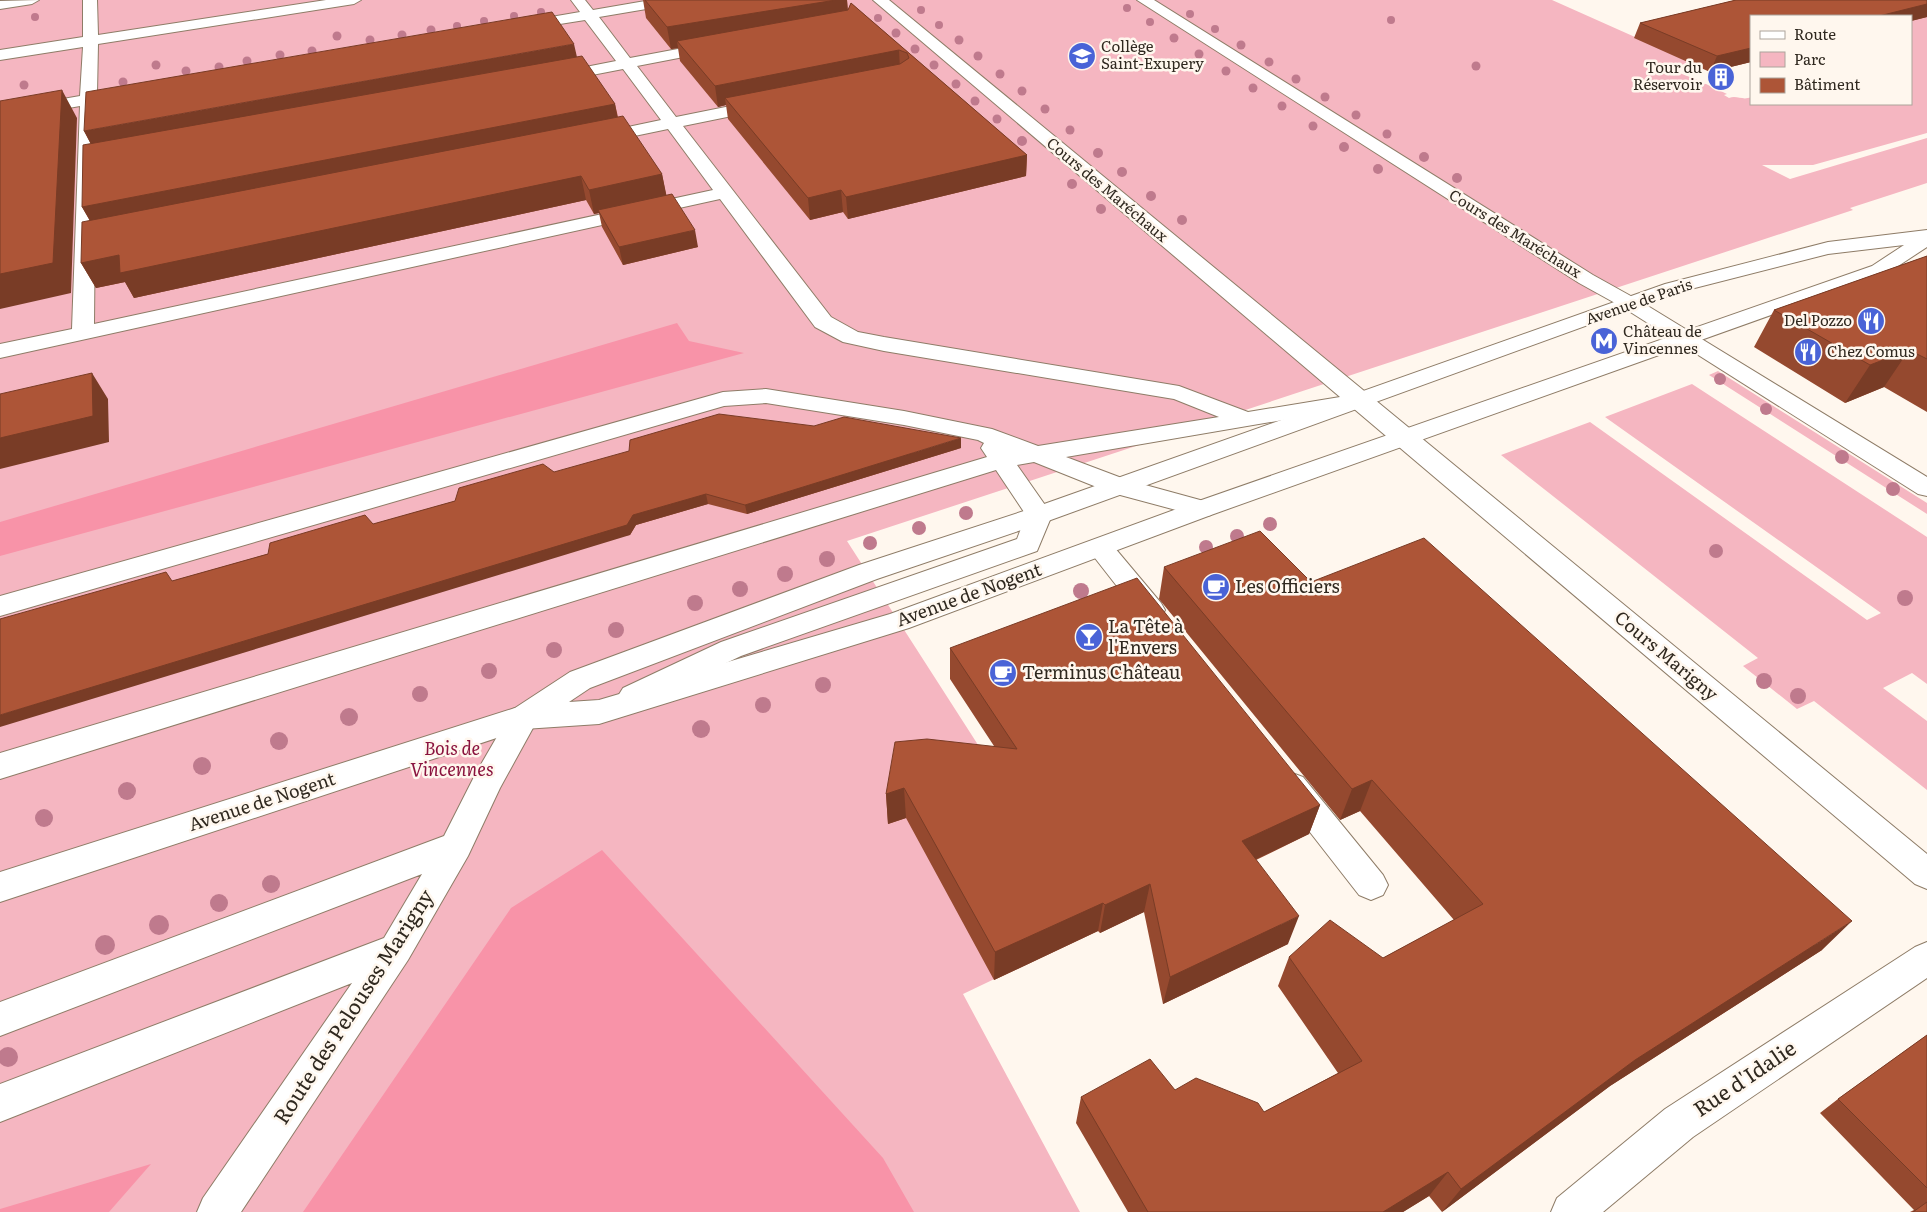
<svg xmlns="http://www.w3.org/2000/svg" width="1927" height="1212" viewBox="0 0 1927 1212" font-family="Literata,serif">
<rect width="100%" height="100%" fill="#fff7ee"/>
<path fill="#f5b6c1" d="M0 0H1552L1691 62 1679 66 1673 63 1664 67 1700 81 1697 83 1706 84 1727 94 1724 95 1729 98C1737 95 1743 101 1751 97V104H1911V19L1927 14V133L1813 165H1762L1790 179 1927 138V183L1850 208 1853 210 847 541 1097 930 963 994 1080 1212H0Z
M1718 371 1927 503V514L1709 375Z
M1692 384 1927 537V684L1912 673 1883 688 1927 721V790L1814 701 1797 709 1743 666 1758 658 1501 455 1590 422 1867 620 1881 613 1605 417Z"/>
<path fill="#f893a8" d="M677 323 689 341 744 353 0 556V522Z
M602 850 883 1158 914 1212H303L511 908Z
M151 1164 109 1212H0V1209Z"/>
<g fill="none" stroke-linecap="round" stroke-linejoin="round">
<g stroke="#8e7c67" stroke-width="2">
<path id="minor" d="M39 0 32 4 0 9V1Z
M83 0H97L98 35 326 0H361L354 4 98 44 97 93 122 89 130 94 128 97 96 103 94 324 713 190 668 129 596 144 590 143 587 139 590 135 661 120 623 69 556 82 550 80 548 77 550 74 616 61 585 20 522 30 515 26 522 22 580 12 571 0H585L593 10 651 0H683L676 4 599 17 630 58 715 42 720 44 723 47 720 50 637 66 676 117 765 99 771 100 773 104 771 108 683 126 831 317 858 332 884 337 1179 386 1248 412 1340 397 873 0H889L1927 854V889L1915 884 1353 408 1066 457 1127 480 1211 503 1215 509 1211 515 1202 517 1109 492 1034 462 1017 465 1052 515 1037 551 741 656 633 707 623 704 618 696 623 688 721 642 1017 539 1026 515 996 470 0 779V753L987 457 981 448 984 443 978 440 904 425 766 403 724 406 0 616V596L723 392 766 389 904 411 992 429 1038 446 1219 417 1174 399 884 351 843 342 815 327 720 199 0 358V344L72 329 80 106 0 120V110L80 96 83 47 0 60V50L83 37Z
M1137 0H1154L1593 275 1638 300 1927 477V496L1918 494 1624 308 1579 283Z
M1100 538 1109 541 1161 603 1165 610 1161 617 1151 620 1141 617 1091 553 1087 547 1091 541Z
M524 705 535 709 539 717 500 788 468 856 408 960 241 1212H197L203 1198 352 983 0 1122V1084L384 938 422 874 0 1036V1002L444 836 476 773 513 709Z
M1292 773 1303 777 1383 875 1388 885 1383 895 1371 900 1359 895 1281 795 1276 786 1281 777Z
M1927 942V978L1693 1137 1603 1212H1551L1557 1198 1665 1109 1915 947Z"/>
</g>
<g stroke="#8e7c67" stroke-width="2">
<path id="major" d="M1927 230V247L1886 274 1211 515 909 628 599 724 524 729 0 902V872L515 708 570 672 859 565 1030 509 1665 284 1828 242ZM1904 245 1872 266 1193 503 890 614 599 700 569 702 590 688 877 579 1048 521 1679 292 1828 254Z"/>
</g>
<use href="#minor" fill="#fff" fill-rule="evenodd"/>
<use href="#major" fill="#fff" fill-rule="evenodd"/>
</g>
<g fill="#bf7a8d">
<circle cx="1127" cy="8" r="4"/>
<circle cx="921" cy="10" r="4"/>
<circle cx="541" cy="12" r="4"/>
<circle cx="1190" cy="14" r="4"/>
<circle cx="514" cy="16" r="4"/>
<circle cx="35" cy="17" r="4"/>
<circle cx="878" cy="18" r="4"/>
<circle cx="1391" cy="20" r="4"/>
<circle cx="484" cy="21" r="4"/>
<circle cx="1150" cy="22" r="4"/>
<circle cx="939" cy="25" r="4"/>
<circle cx="457" cy="26" r="4"/>
<circle cx="1215" cy="29" r="4"/>
<circle cx="431" cy="30" r="4.5"/>
<circle cx="896" cy="33" r="4.5"/>
<circle cx="402" cy="35" r="4.5"/>
<circle cx="337" cy="36" r="4.5"/>
<circle cx="1174" cy="38" r="4.5"/>
<circle cx="370" cy="40" r="4.5"/>
<circle cx="959" cy="40" r="4.5"/>
<circle cx="1241" cy="45" r="4.5"/>
<circle cx="915" cy="49" r="4.5"/>
<circle cx="312" cy="51" r="4.5"/>
<circle cx="1199" cy="54" r="4.5"/>
<circle cx="280" cy="55" r="4.5"/>
<circle cx="978" cy="56" r="4.5"/>
<circle cx="247" cy="61" r="4.5"/>
<circle cx="1269" cy="62" r="4.5"/>
<circle cx="156" cy="65" r="4.5"/>
<circle cx="934" cy="65" r="4.5"/>
<circle cx="1476" cy="66" r="4.5"/>
<circle cx="219" cy="67" r="4.5"/>
<circle cx="186" cy="71" r="4.5"/>
<circle cx="1226" cy="71" r="4.5"/>
<circle cx="1000" cy="74" r="4.5"/>
<circle cx="1296" cy="79" r="4.5"/>
<circle cx="123" cy="82" r="4.5"/>
<circle cx="956" cy="84" r="4.5"/>
<circle cx="24" cy="85" r="4.5"/>
<circle cx="1253" cy="88" r="4.5"/>
<circle cx="1022" cy="91" r="4.5"/>
<circle cx="1325" cy="97" r="4.5"/>
<circle cx="975" cy="101" r="4.5"/>
<circle cx="1282" cy="106" r="4.5"/>
<circle cx="1045" cy="109" r="4.5"/>
<circle cx="1356" cy="115" r="4.5"/>
<circle cx="997" cy="119" r="4.5"/>
<circle cx="1313" cy="126" r="4.5"/>
<circle cx="1070" cy="130" r="4.5"/>
<circle cx="1387" cy="134" r="4.5"/>
<circle cx="1022" cy="141" r="5"/>
<circle cx="1344" cy="147" r="5"/>
<circle cx="1098" cy="153" r="5"/>
<circle cx="1424" cy="157" r="5"/>
<circle cx="1378" cy="169" r="5"/>
<circle cx="1122" cy="172" r="5"/>
<circle cx="1457" cy="178" r="5"/>
<circle cx="1072" cy="184" r="5"/>
<circle cx="1151" cy="196" r="5"/>
<circle cx="1101" cy="209" r="5"/>
<circle cx="1182" cy="220" r="5"/>
<circle cx="1720" cy="379" r="6"/>
<circle cx="1766" cy="409" r="6"/>
<circle cx="1842" cy="457" r="7"/>
<circle cx="1893" cy="489" r="7"/>
<circle cx="966" cy="513" r="7"/>
<circle cx="1270" cy="524" r="7"/>
<circle cx="919" cy="528" r="7"/>
<circle cx="1237" cy="536" r="7"/>
<circle cx="870" cy="543" r="7"/>
<circle cx="1206" cy="547" r="7"/>
<circle cx="1716" cy="551" r="7"/>
<circle cx="827" cy="559" r="8"/>
<circle cx="785" cy="574" r="8"/>
<circle cx="740" cy="589" r="8"/>
<circle cx="1081" cy="591" r="8"/>
<circle cx="1905" cy="598" r="8"/>
<circle cx="695" cy="603" r="8"/>
<circle cx="616" cy="630" r="8"/>
<circle cx="554" cy="650" r="8"/>
<circle cx="489" cy="671" r="8"/>
<circle cx="1764" cy="681" r="8"/>
<circle cx="823" cy="685" r="8"/>
<circle cx="420" cy="694" r="8"/>
<circle cx="1798" cy="696" r="8"/>
<circle cx="763" cy="705" r="8"/>
<circle cx="349" cy="717" r="9"/>
<circle cx="701" cy="729" r="9"/>
<circle cx="279" cy="741" r="9"/>
<circle cx="202" cy="766" r="9"/>
<circle cx="127" cy="791" r="9"/>
<circle cx="44" cy="818" r="9"/>
<circle cx="271" cy="884" r="9"/>
<circle cx="219" cy="903" r="9"/>
<circle cx="159" cy="925" r="10"/>
<circle cx="105" cy="945" r="10"/>
<circle cx="8" cy="1057" r="10"/>
</g>
<path fill="#95492f" d="M643 0H847L848 10 851 3 1027 155 1026 176 848 219 843 212 810 220 728 119 726 105 718 107 680 61 678 48 671 49 646 18Z
M1736 0H1927V17L1911 21V16H1751V62L1710 72 1634 38 1640 23Z
M577 57 615 104 618 117 662 174 666 195 698 247 623 265 602 227 599 213 594 214 586 200 134 298 125 282 96 288 81 263 90 221 82 207 91 144 84 131Z
M1927 256V412L1884 387 1845 403 1754 347 1774 310Z
M961 448 747 514 708 504 636 525 630 535 172 581 455 501Z
M1164 567 1311 582 1822 950 1610 1086 1442 1212 1429 1196 1403 1212H1128L1076 1123 1081 1097 1175 1090 1264 1112 1338 1073 1278 986 1289 957 1383 958 1454 920 1360 811 1340 820 1159 599Z
M950 648 1320 805 1309 834 1256 860 1288 944 1163 1004 1144 912 1100 933 1098 931 994 980 906 818 888 824 886 794 994 746 950 679Z
M1927 1035V1212H1910L1914 1210 1820 1113 1838 1099Z"/>
<path fill="#793c26" d="M836 0H847L848 19 677 41 678 48 671 49 667 27Z
M1927 4V17L1911 21V16H1879Z
M574 44 579 66 96 154 84 131Z
M1751 48V62L1710 72 1717 56Z
M899 50 900 70 725 98 726 105 718 107 715 86Z
M62 90 77 118 71 293 0 309V274Z
M615 104 619 126 96 231 82 207Z
M1027 155 1026 176 848 219 846 197Z
M662 174 667 198 598 210 599 213 594 214 589 190Z
M581 176 586 200 134 298 125 282 96 288 81 263 119 255Z
M841 190 843 212 810 220 808 198Z
M695 230 698 247 623 265 619 247Z
M1909 350 1884 387 1845 403 1870 365Z
M92 373 108 399 109 442 0 469V438Z
M961 438V448L747 514 745 505Z
M706 494 708 504 636 525 630 535 0 727V715L633 515Z
M1372 780 1360 811 1340 820 1352 789Z
M904 788 906 818 888 824 886 794Z
M1320 805 1309 834 1233 870 1242 841Z
M1150 884 1144 912 1100 933 1105 905Z
M1103 903 1098 931 994 980 995 952Z
M1299 916 1288 944 1163 1004 1170 977Z
M1852 921 1822 950 1610 1086 1442 1212 1461 1189 1635 1060Z
M1448 1172 1429 1196 1403 1212H1383Z"/>
<path fill="#ad5537" stroke="#793c26" d="M645 0H836L667 27Z
M1736 0H1927V4L1879 16H1751V48L1717 56 1640 23Z
M851 3 1027 155 846 197 841 190 808 198 725 98 900 64 909 58 907 53 899 50 715 86 677 41 848 10Z
M552 12 574 44 84 131 86 92Z
M582 56 615 104 82 207 83 145Z
M62 90 53 263 0 274V101Z
M623 116 662 174 589 190 581 176 120 273 119 255 81 263 82 222Z
M672 194 695 230 619 247 598 210Z
M1927 256V359L1909 350 1870 365 1774 310Z
M92 373 93 416 0 438V394Z
M719 414 814 426 844 417 961 438 745 505 706 494 633 515 627 525 0 715V619L166 572 172 581 268 554 270 543 365 515 373 524 455 501 459 488 543 464 554 472 629 451 630 440Z
M1260 531 1311 582 1424 538 1852 921 1635 1060 1461 1189 1448 1172 1383 1212H1148L1081 1097 1150 1059 1175 1090 1196 1078 1258 1103 1264 1112 1362 1061 1289 957 1330 920 1383 958 1483 904 1372 780 1352 789 1164 567Z
M1137 578 1320 805 1242 841 1299 916 1170 977 1150 884 1105 905 1103 903 995 952 904 788 886 794 895 742 927 739 1017 749 950 648Z
M1927 1035V1188L1838 1099Z
M1927 1202V1212H1913Z"/>
<defs>
<g id="school-disc" transform="scale(1.4375)"><circle r="9.5" fill="#4963d7" stroke="#fff7ee"/><path d="M0-5L7-2L0 1L-7-2ZM-4 1L0 2.5L4 1V4Q0 6-4 4Z" fill="#fff"/></g>
<g id="building-disc" transform="scale(1.4375)"><circle r="9.5" fill="#4963d7" stroke="#fff7ee"/><path d="M-4-6H4V6H1V3H-1V6H-4ZM-2.5-4.3h1.7v1.8h-1.7ZM.8-4.3h1.7v1.8H.8ZM-2.5-1h1.7V.8h-1.7ZM.8-1h1.7V.8H.8Z" fill="#fff"/></g>
<g id="restaurant-disc" transform="scale(1.4375)"><circle r="9.5" fill="#4963d7" stroke="#fff7ee"/><path d="M-5-6h1v4h1v-4h1v4h1v-4h1v5L-1.5 .5V6h-2V.5L-5-1ZM5-6V6H3V1.5H1.5Q1.5-4 5-6Z" fill="#fff"/></g>
<g id="metro-disc" transform="scale(1.4375)"><circle r="9.5" fill="#4963d7" stroke="#fff7ee"/><path d="M-5.5 5V-5H-3L0 0L3-5H5.5V5H3V-.5L0 4L-3-.5V5Z" fill="#fff"/></g>
<g id="cafe-disc" transform="scale(1.4375)"><circle r="9.5" fill="#4963d7" stroke="#fff7ee"/><path d="M-5.5-4.5H6V0H3Q3 3.5 0 3.5H-2.5Q-5.5 3.5-5.5 0ZM3-3.2v2h1.7v-2ZM-6 4.5H4V6H-6Z" fill="#fff"/></g>
<g id="bar-disc" transform="scale(1.4375)"><circle r="9.5" fill="#4963d7" stroke="#fff7ee"/><path d="M-6-5H6L.8 .8V4.5H3.5V6h-7V4.5H-.8V.8Z" fill="#fff"/></g>
</defs>
<g fill-rule="evenodd">
<use href="#school-disc" x="1082" y="56"/>
<use href="#building-disc" x="1721" y="77"/>
<use href="#restaurant-disc" x="1871" y="321"/>
<use href="#metro-disc" x="1604" y="341"/>
<use href="#restaurant-disc" x="1808" y="352"/>
<use href="#cafe-disc" x="1216" y="587"/>
<use href="#bar-disc" x="1089" y="637"/>
<use href="#cafe-disc" x="1003" y="673"/>
</g>
<g text-anchor="middle" stroke-width="5" stroke-linejoin="round" paint-order="stroke">
<g font-size="15" fill="#2f281f" stroke="#fff7ee" text-anchor="start">
<text x="1101" y="52">Collège<tspan x="1101" dy="17">Saint-Exupery</tspan></text>
<text x="1702" y="73" text-anchor="end">Tour du<tspan x="1702" dy="17">Réservoir</tspan></text>
<text x="1852" y="326" text-anchor="end">Del Pozzo</text>
<text x="1623" y="337">Château de<tspan x="1623" dy="17">Vincennes</tspan></text>
<text x="1827" y="357">Chez Comus</text>
</g>
<g font-size="15" fill="#2f281f" stroke="#fff7ee">
<text transform="translate(1107 190) rotate(40)" y="5">Cours des Maréchaux</text>
<text transform="translate(1515 234) rotate(32)" y="5">Cours des Maréchaux</text>
<text transform="translate(1639 302) rotate(-19)" y="5">Avenue de Paris</text>
</g>
<g font-size="18" fill="#2f281f" stroke="#fff7ee" text-anchor="start">
<text x="1235" y="593">Les Officiers</text>
<text x="1108" y="633">La Tête à<tspan x="1108" dy="21">l'Envers</tspan></text>
<text x="1022" y="679">Terminus Château</text>
</g>
<g font-size="18" fill="#2f281f" stroke="#fff7ee">
<text transform="translate(969 595) rotate(-20)" y="6">Avenue de Nogent</text>
<text transform="translate(1666 656) rotate(40)" y="6">Cours Marigny</text>
<text transform="translate(262 802) rotate(-18)" y="6">Avenue de Nogent</text>
</g>
<g font-size="18" font-style="italic" fill="#8a133e" stroke="#fff7ee">
<text x="452" y="755">Bois de<tspan x="452" dy="21">Vincennes</tspan></text>
</g>
<g font-size="21" fill="#2f281f" stroke="#fff7ee">
<text transform="translate(354 1007) rotate(-57)" y="7">Route des Pelouses Marigny</text>
<text transform="translate(1745 1079) rotate(-34)" y="7">Rue d'Idalie</text>
</g>
</g>
<rect x="1750" y="15" width="162" height="90" fill="#fff7ee" stroke="#aca49b"/>
<rect x="1760" y="31" width="25" height="8" fill="#ffffff" stroke="#aca49b"/>
<text x="1794" y="40" font-size="15" fill="#2f281f">Route</text>
<rect x="1760" y="52" width="25" height="15" fill="#f5b6c1" stroke="#aca49b"/>
<text x="1794" y="65" font-size="15" fill="#2f281f">Parc</text>
<rect x="1760" y="78" width="25" height="15" fill="#ad5537" stroke="#aca49b"/>
<text x="1794" y="90" font-size="15" fill="#2f281f">Bâtiment</text>
</svg>
